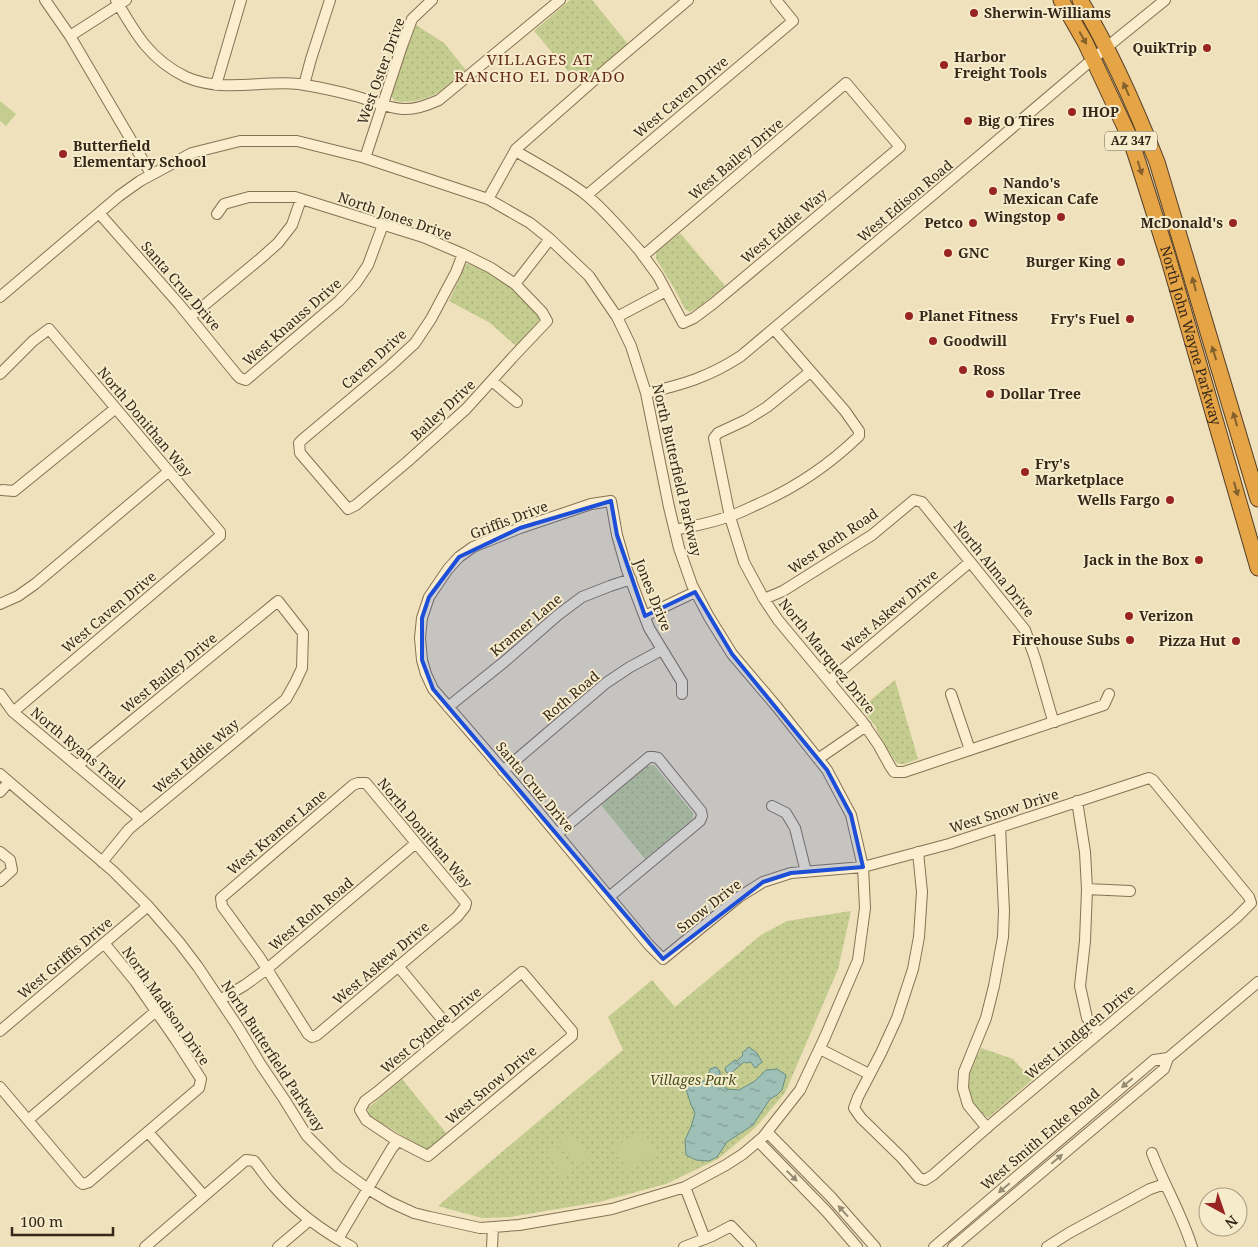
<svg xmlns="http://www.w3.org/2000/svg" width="1258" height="1247" viewBox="0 0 1258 1247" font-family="'Noto Serif',serif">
<defs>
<pattern id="park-dots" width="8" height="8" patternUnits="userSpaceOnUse" patternTransform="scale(1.25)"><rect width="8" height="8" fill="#c4cd8f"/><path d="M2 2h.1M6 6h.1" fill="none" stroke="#a9b07b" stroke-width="1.8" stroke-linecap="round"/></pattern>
<pattern id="water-ripples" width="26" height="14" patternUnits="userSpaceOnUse" patternTransform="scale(1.25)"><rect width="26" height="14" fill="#9fc0b7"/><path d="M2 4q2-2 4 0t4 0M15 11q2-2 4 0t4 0" fill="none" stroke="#829c94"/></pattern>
</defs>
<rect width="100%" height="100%" fill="#efe1bb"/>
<path fill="url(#park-dots)" d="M570 0H592L628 44 579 84 534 31Z
M416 25 444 43 466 70C444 91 426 105 395 101L391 96 411 37Z
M680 233 725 286 700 306 690 312 685 309 674 288 656 259V252Z
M471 262C484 269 497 277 509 285 521 293 530 306 540 317L537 323 516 346 490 323 449 301 466 264Z
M895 680 918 759C911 761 901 768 895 761L877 731V728L861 708Z
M654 765 693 813V819L645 859 601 805 646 766Z
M851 911 838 969 785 1093 755 1128 718 1159 666 1184 599 1202 510 1217 482 1218 438 1206 623 1050 608 1017 652 980 675 1007 761 935 787 921Z
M981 1048 1013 1059 1032 1080 989 1117 981 1116C978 1111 972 1106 970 1101 962 1083 974 1065 981 1048Z
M402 1079 447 1134 427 1150 369 1116 368 1108Z"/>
<path fill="#c4cd8f" d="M0 101 16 114 6 126 0 121Z
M639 1129 657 1150 644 1161 626 1140Z
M571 1134 590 1157 578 1166 560 1144Z
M625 1140 643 1162 631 1172 613 1151Z
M557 1147 575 1169 565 1177 547 1155Z"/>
<path fill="url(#water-ripples)" stroke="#678d85" d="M749 1047 757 1053 762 1062 755 1068 751 1062 747 1063 744 1062 730 1074 726 1072 725 1068 735 1060 737 1061 743 1055 742 1053Z
M716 1067 720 1071V1076L722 1078V1082L726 1089 739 1090 755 1081 766 1070 777 1069 786 1075 782 1090 777 1095 770 1099 753 1125 727 1142 717 1157 709 1161 696 1160 686 1155 685 1140 691 1127 695 1113 691 1105 686 1089 693 1082 701 1083 708 1077 710 1069Z"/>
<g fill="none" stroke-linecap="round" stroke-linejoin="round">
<g stroke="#877154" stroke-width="12">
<path id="minor" d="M45 0 70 36 151 174
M116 0C135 33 150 60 186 77 222 93 262 80 299 84 318 87 337 91 355 96 371 100 386 108 403 109 415 110 428 105 439 100L560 0
M70 36 126 0
M216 85 241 0
M304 85 311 59 330 0
M516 150 519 153C541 166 564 178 585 194 605 210 622 231 639 250L658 276 683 323 694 318 714 303 900 147 846 83 643 256
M365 158 402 46 412 19 432 0
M587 195 793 21 776 0
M488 199 516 149 610 66 688 0
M99 213 179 304 237 375 240 378 246 380 339 301 356 283 368 265 381 230V225
M217 214 224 204 249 197H295L423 237 463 254 491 268 515 284 542 312 547 321 512 358 466 409 407 462 356 505 348 509 300 453 299 443 303 439 389 367 415 343 431 319 456 272 463 254
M515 284 550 239
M0 297 119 196 140 181 192 153 240 141H297L365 158 488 199 530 223 550 239 589 276 617 317 631 346 646 393 669 507 679 548 692 585 709 617 732 654 777 707 827 770 851 815 863 867 865 908 858 960 825 1037 800 1090 763 1137 743 1154 726 1165 685 1187 612 1209 519 1225 480 1228 430 1217 414 1213 390 1202 368 1189 338 1167 307 1136 284 1099 261 1065 238 1027 198 967 179 942 148 906 113 871 0 774
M190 317 260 259 278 243 292 225 301 199
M617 317 666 291
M810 372 767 407 746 420 718 433 714 438 730 517 744 562 764 599 778 620 862 721 879 746 890 766 894 772H904L1104 705 1109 694
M0 374 33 341 49 329 220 532V536L205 549 13 712
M492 381 517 402
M646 393C682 385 709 377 741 356L979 156 1107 47 1165 0
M2 490 14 491 111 412 114 407
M675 530C693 526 712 523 730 516 740 513 749 508 758 504 797 487 828 466 859 436V431L845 411 774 329
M764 599 783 591 872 535 914 500 922 502 1025 630 1035 658 1052 717 1055 722
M0 604 18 596 35 584 169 471
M645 616 695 592
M829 681 970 562
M0 694 13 712 136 815 139 821
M682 694V682L649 628 639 602 627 570 617 535 611 501 591 504 520 528 473 547 459 557 448 569 429 597 422 618 420 638 422 660 426 674 433 689 521 791 649 945 663 959 739 897 763 882 791 873 863 867 949 844 1149 778 1153 780 1249 897 1251 903 1236 918 990 1125 933 1175 925 1180 919 1178 902 1158 861 1118 854 1108 858 1097 881 1053 897 1018 913 969 919 937 922 892 918 852
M951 694 970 750
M448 707 504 662 558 615 582 597 610 586 631 579
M818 759 866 726
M77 766 278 601 303 633 302 668 295 683 286 699 129 829 102 862
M503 771 606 683 630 667 658 652 663 651
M358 783H366L466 903 465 907 457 917 317 1035 312 1037 308 1034 260 958 222 906 221 898 353 785Z
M0 792 9 782
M1077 801 1085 852 1087 889 1085 941 1080 986 1087 1018 1099 1033
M772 806 786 813 795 828 806 872
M557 834 649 757H653L658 758 701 811 702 816 700 821 609 897
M0 852 10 860 12 870 0 881
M1087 889 1130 891
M398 966 451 1030
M522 972 572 1031V1036L428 1156 393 1138 366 1120 360 1110 365 1101 377 1092Z
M220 1000 245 985 267 969 416 843
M0 1031 148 906
M820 1049 869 1074
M0 1087 80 1182 83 1184 89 1182 199 1088 201 1079 176 1040 135 981 104 943
M28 1120 156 1011
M987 1128 968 1105 963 1088 964 1072 986 1018 994 986 1003 937 1004 911 1000 827
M148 1132 204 1196
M767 1132 831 1197 875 1247
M758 1141 827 1212 857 1247
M1152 1153C1164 1185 1182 1214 1192 1247
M685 1187 705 1239
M338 1239 392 1148 398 1141
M145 1247 246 1160 254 1161C260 1168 265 1176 271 1183 293 1209 322 1231 352 1247
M278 1247 310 1220
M492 1247 493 1227
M684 1247 712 1236 731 1226 751 1247
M934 1247 1154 1060 1168 1058
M953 1247 1164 1069 1168 1058 1258 982
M1047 1247 1069 1233 1150 1189 1165 1184"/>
</g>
<g stroke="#543e29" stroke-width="17">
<g id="highway">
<path id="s1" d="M1061 0 1085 42 1093 59 1130 138 1138 162 1168 257 1258 568"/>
<path d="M1080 0C1111 51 1135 106 1157 162L1258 499"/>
</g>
</g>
<use href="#minor" stroke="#faeece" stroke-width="10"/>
<use href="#highway" stroke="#e5a445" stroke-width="15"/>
</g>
<defs><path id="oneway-solid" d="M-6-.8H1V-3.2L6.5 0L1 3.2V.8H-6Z" transform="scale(1.25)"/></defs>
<g fill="#84602d">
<use href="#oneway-solid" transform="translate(1083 38) rotate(61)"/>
<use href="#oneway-solid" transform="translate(1126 89) rotate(-114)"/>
<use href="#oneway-solid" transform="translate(1140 168) rotate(72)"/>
<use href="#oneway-solid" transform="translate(1194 284) rotate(-105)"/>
<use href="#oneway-solid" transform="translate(1214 353) rotate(-107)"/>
<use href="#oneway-solid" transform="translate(1235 419) rotate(-107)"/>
<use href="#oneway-solid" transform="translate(1236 489) rotate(74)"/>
</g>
<g fill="#988b74">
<use href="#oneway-solid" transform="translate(1127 1083) rotate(140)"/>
<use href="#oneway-solid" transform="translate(1057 1159) rotate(-40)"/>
<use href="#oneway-solid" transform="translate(792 1176) rotate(45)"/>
<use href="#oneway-solid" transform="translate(1004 1188) rotate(140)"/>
<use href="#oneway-solid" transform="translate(843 1211) rotate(-132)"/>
</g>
<path fill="#1d4ed8" fill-opacity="0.2" stroke="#1d4ed8" stroke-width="4" stroke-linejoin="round" d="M611 501 617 535 645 616 695 592 732 654 827 770 851 815 863 867 791 873 763 882 663 959 433 689 422 660V618L429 597 459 557 520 528Z"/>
<g fill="#982522" stroke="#f6ebca" stroke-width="2">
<circle cx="974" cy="13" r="5"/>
<circle cx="1207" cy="48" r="5"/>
<circle cx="944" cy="65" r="5"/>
<circle cx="1072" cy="112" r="5"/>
<circle cx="968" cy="121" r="5"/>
<circle cx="63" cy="154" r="5"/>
<circle cx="993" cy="191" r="5"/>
<circle cx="1061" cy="217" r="5"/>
<circle cx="973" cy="223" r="5"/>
<circle cx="1233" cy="223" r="5"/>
<circle cx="948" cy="253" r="5"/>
<circle cx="1121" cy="262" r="5"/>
<circle cx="909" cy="316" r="5"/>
<circle cx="1130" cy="319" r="5"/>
<circle cx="933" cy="341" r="5"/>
<circle cx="963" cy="370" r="5"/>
<circle cx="990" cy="394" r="5"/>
<circle cx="1025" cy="472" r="5"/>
<circle cx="1170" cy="500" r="5"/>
<circle cx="1199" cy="560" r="5"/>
<circle cx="1129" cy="616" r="5"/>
<circle cx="1130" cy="640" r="5"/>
<circle cx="1236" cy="641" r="5"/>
</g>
<g text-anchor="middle" stroke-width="4" stroke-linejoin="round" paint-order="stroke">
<rect fill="#f6ebca" stroke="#6f624f" stroke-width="1" x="1105" y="131.5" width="52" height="19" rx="4"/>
<g font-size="12" font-weight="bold" fill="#35281a">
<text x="1131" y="145">AZ 347</text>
</g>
<g font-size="14" font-weight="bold" fill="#35281a" stroke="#f6ebca" text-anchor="start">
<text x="984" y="18">Sherwin-Williams</text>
<text x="1197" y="53" text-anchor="end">QuikTrip</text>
<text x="954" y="62">Harbor<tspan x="954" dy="16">Freight Tools</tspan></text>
<text x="1082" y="117">IHOP</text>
<text x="978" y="126">Big O Tires</text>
<text x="73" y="151">Butterfield<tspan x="73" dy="16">Elementary School</tspan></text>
<text x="1003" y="188">Nando's<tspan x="1003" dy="16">Mexican Cafe</tspan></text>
<text x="1051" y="222" text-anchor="end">Wingstop</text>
<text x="963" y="228" text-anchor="end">Petco</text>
<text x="1223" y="228" text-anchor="end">McDonald's</text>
<text x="958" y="258">GNC</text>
<text x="1111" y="267" text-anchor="end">Burger King</text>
<text x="919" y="321">Planet Fitness</text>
<text x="1120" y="324" text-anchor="end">Fry's Fuel</text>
<text x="943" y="346">Goodwill</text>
<text x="973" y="375">Ross</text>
<text x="1000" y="399">Dollar Tree</text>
<text x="1035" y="469">Fry's<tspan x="1035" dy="16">Marketplace</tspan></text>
<text x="1160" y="505" text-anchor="end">Wells Fargo</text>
<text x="1189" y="565" text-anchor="end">Jack in the Box</text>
<text x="1139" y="621">Verizon</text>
<text x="1120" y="645" text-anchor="end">Firehouse Subs</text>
<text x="1226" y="646" text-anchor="end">Pizza Hut</text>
</g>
<g font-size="14" fill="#35281a" stroke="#f6ebca">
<text transform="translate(381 71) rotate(-70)" y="5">West Oster Drive</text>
<text transform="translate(681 97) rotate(-40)" y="5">West Caven Drive</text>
<text transform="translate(736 159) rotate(-40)" y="5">West Bailey Drive</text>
<text transform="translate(905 201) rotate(-40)" y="5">West Edison Road</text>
<text transform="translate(395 216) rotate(19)" y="5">North Jones Drive</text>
<text transform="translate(784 226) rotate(-40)" y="5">West Eddie Way</text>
<text transform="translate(181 286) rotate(49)" y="5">Santa Cruz Drive</text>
<text transform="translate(292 322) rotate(-41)" y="5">West Knauss Drive</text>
<text dy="5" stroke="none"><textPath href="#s1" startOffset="361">North John Wayne Parkway</textPath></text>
<text transform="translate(374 359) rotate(-42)" y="5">Caven Drive</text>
<text transform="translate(443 410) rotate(-43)" y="5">Bailey Drive</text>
<text transform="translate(145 422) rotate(50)" y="5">North Donithan Way</text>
<text transform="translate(677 470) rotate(77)" y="5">North Butterfield Parkway</text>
<text transform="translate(509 520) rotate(-21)" y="5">Griffis Drive</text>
<text transform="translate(833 541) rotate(-34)" y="5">West Roth Road</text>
<text transform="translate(994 569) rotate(51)" y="5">North Alma Drive</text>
<text transform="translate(653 595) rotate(68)" y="5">Jones Drive</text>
<text transform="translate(890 611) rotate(-40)" y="5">West Askew Drive</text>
<text transform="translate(109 612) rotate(-40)" y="5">West Caven Drive</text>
<text transform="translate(526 625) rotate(-40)" y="5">Kramer Lane</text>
<text transform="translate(827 656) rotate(51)" y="5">North Marquez Drive</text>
<text transform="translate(169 673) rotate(-39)" y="5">West Bailey Drive</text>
<text transform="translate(571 696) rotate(-40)" y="5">Roth Road</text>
<text transform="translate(78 748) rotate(40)" y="5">North Ryans Trail</text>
<text transform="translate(196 756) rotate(-40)" y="5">West Eddie Way</text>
<text transform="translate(535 787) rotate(50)" y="5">Santa Cruz Drive</text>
<text transform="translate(1004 811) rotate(-18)" y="5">West Snow Drive</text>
<text transform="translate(277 832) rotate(-40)" y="5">West Kramer Lane</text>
<text transform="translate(425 833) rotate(50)" y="5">North Donithan Way</text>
<text transform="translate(709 906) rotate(-38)" y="5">Snow Drive</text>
<text transform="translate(311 914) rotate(-40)" y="5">West Roth Road</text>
<text transform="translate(65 958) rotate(-40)" y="5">West Griffis Drive</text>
<text transform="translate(381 963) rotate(-40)" y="5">West Askew Drive</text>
<text transform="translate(166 1006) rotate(55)" y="5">North Madison Drive</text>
<text transform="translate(431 1030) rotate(-40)" y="5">West Cydnee Drive</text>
<text transform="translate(1080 1032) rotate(-40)" y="5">West Lindgren Drive</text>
<text transform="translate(273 1056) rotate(57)" y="5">North Butterfield Parkway</text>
<text transform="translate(491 1085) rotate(-40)" y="5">West Snow Drive</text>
<text transform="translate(1040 1139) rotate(-40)" y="5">West Smith Enke Road</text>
</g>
<g font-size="14" font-style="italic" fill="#445220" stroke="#f6ebca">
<text x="693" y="1085">Villages Park</text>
</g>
<g font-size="15" letter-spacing="1" fill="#632a18" stroke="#f6ebca">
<text x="540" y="65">VILLAGES AT<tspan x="540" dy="17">RANCHO EL DORADO</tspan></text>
</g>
</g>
<g transform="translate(1223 1212) rotate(140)"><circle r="24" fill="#f6ebca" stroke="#a99d84"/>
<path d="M0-4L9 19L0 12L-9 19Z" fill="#982522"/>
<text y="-8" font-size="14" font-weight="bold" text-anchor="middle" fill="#35281a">N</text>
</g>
<path d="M12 1227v8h101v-8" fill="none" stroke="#35281a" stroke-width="2.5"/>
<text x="20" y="1227" font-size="15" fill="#35281a" stroke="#f6ebca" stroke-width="4" paint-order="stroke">100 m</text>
</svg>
